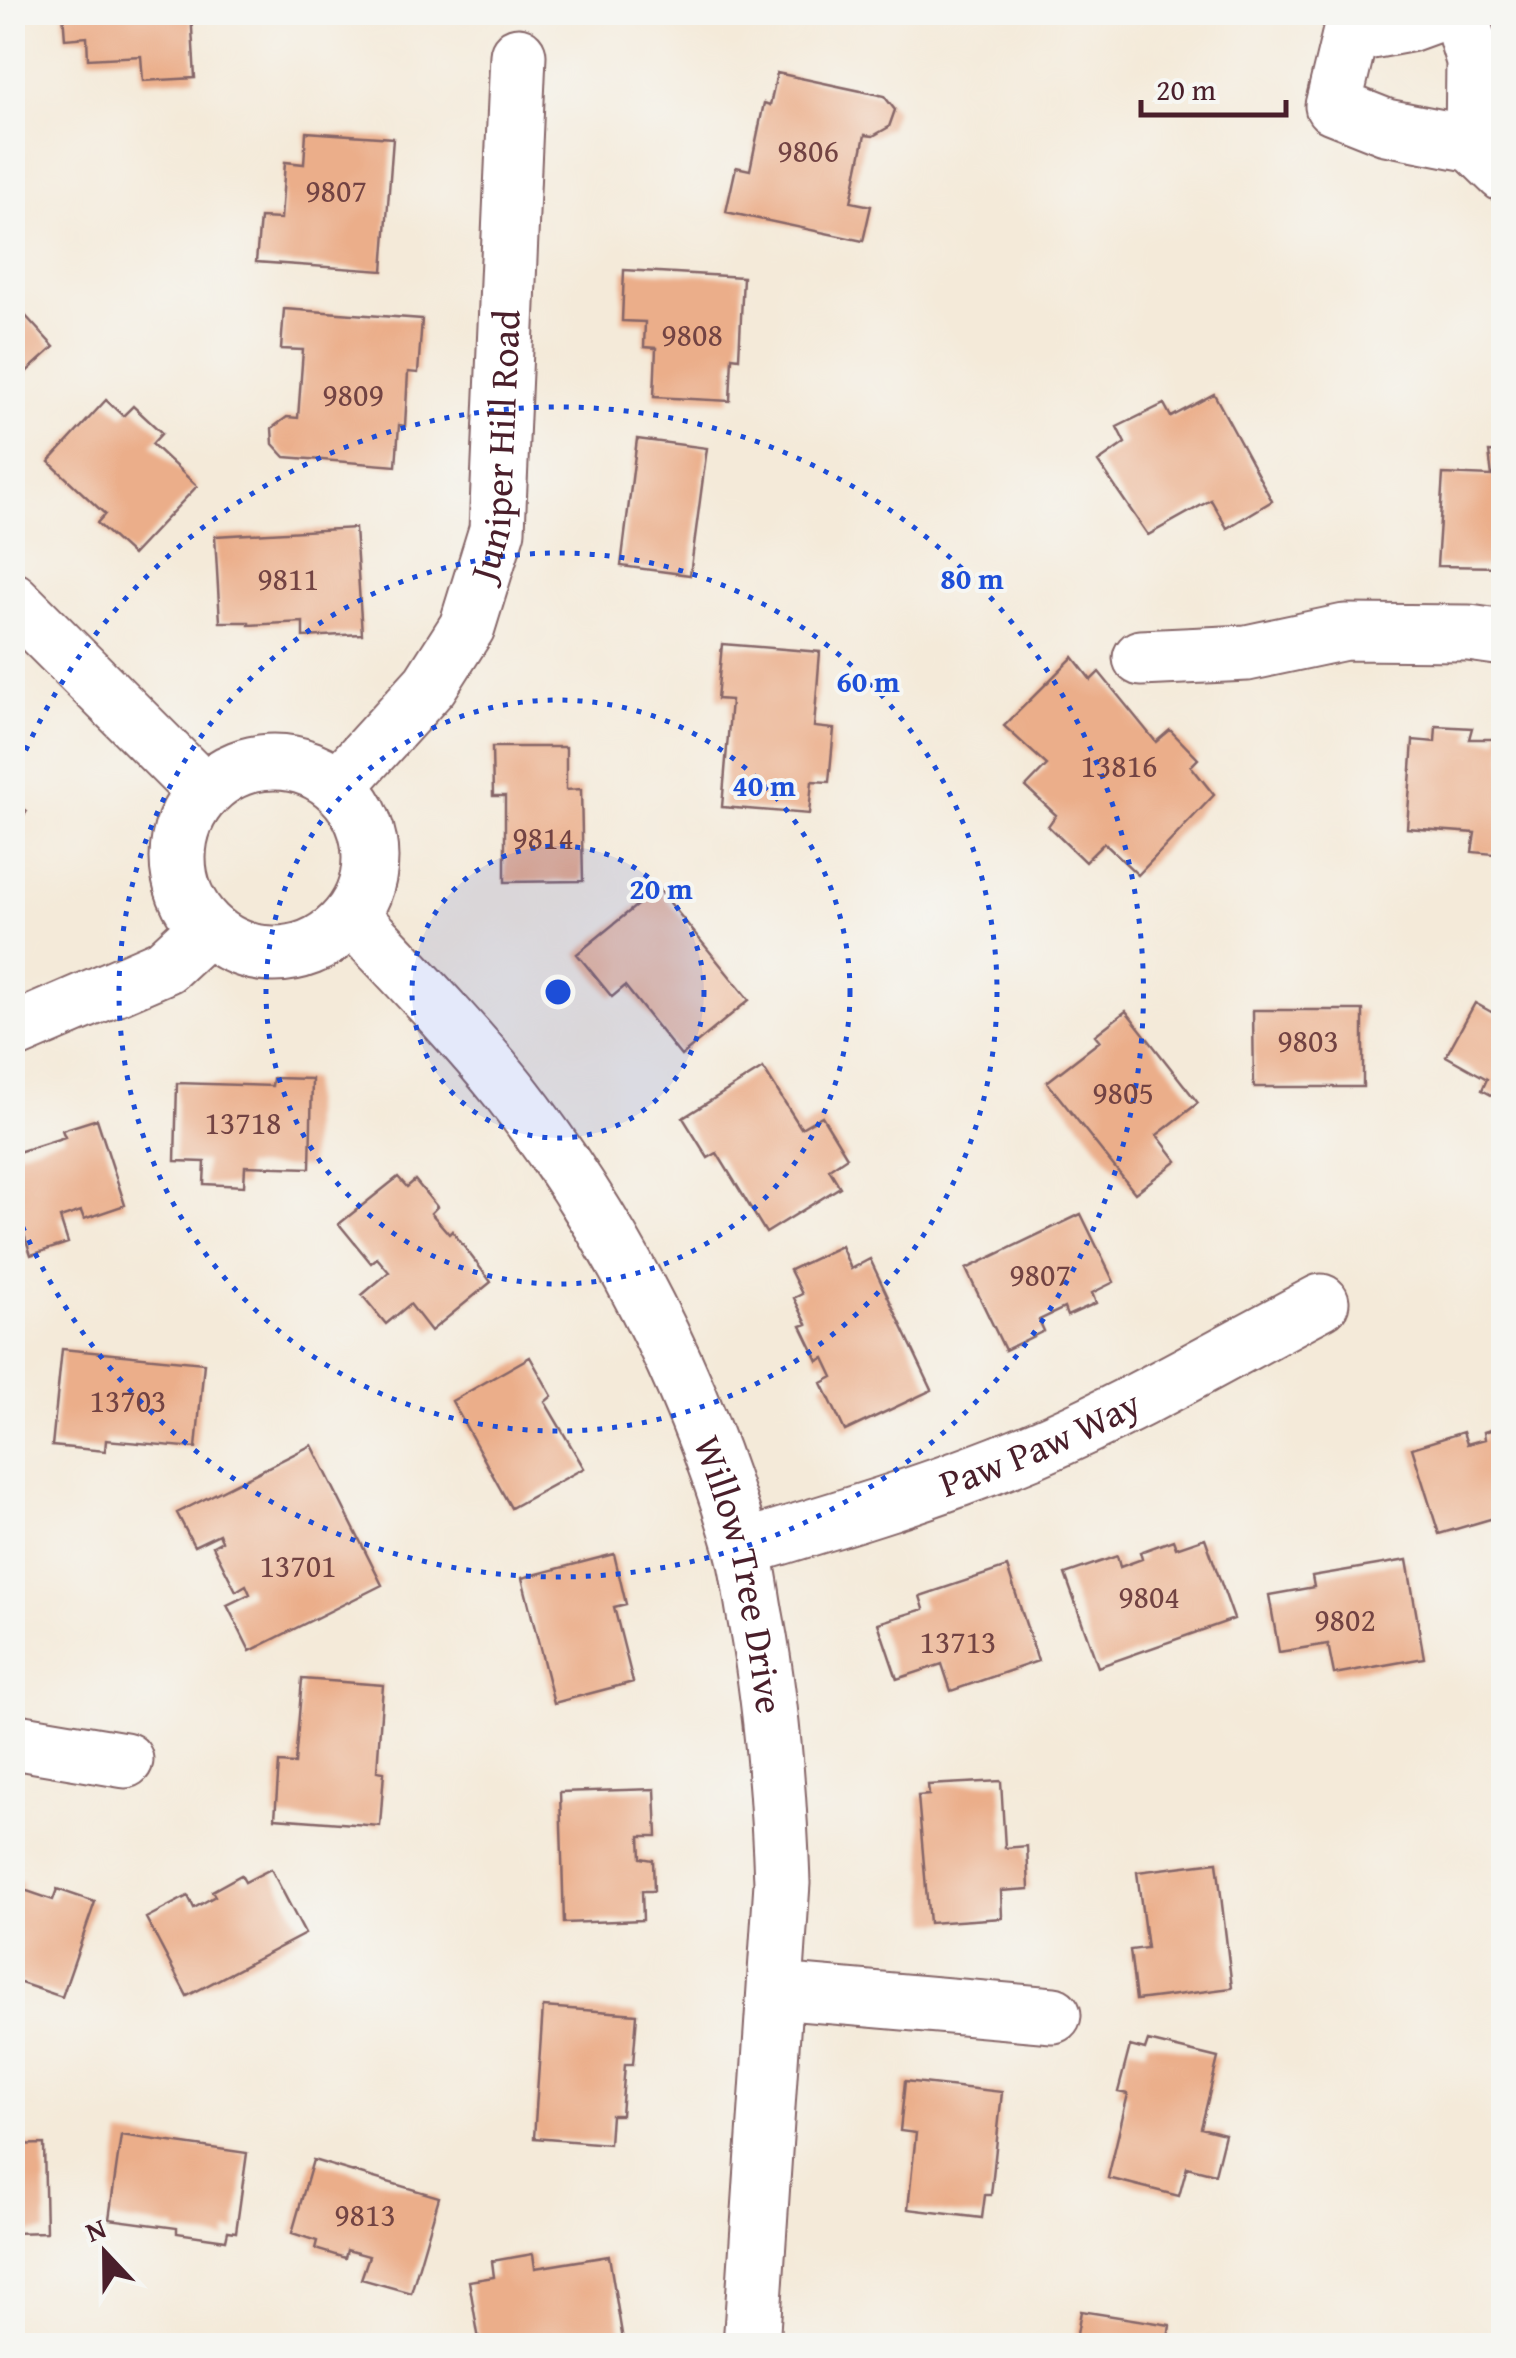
<svg xmlns="http://www.w3.org/2000/svg" width="1516" height="2358" viewBox="0 0 1516 2358" font-family="'Gentium Book Plus',serif">
<rect width="100%" height="100%" fill="#f6f6f2"/>
<filter id="ink" filterUnits="userSpaceOnUse"><feTurbulence type="fractalNoise" baseFrequency=".01" numOctaves="2"/><feDisplacementMap in="SourceGraphic" scale="20" xChannelSelector="R" yChannelSelector="G"/><feConvolveMatrix kernelMatrix="1 2 1 2 8 2 1 2 1" color-interpolation-filters="sRGB"/></filter>
<filter id="wash" filterUnits="userSpaceOnUse"><feTurbulence type="fractalNoise" baseFrequency=".0048" numOctaves="4" result="noise"/><feDisplacementMap in="SourceGraphic" scale="40" xChannelSelector="R" yChannelSelector="G"/><feGaussianBlur stdDeviation="2.25" result="paint"/><feColorMatrix in="noise" values="0 0 0 0 0 0 0 0 0 0 0 0 0 0 0 0 0 1.4 0 .05"/><feComposite in="paint" operator="in"/></filter>
<g filter="url(#wash)">
<rect width="100%" height="100%" fill="#f4ead9"/>
<g id="blocks">
<path fill="#ebae8a" d="M63 12H191L195 78 143 81 141 56 88 59 87 37 65 39Z
M777 73 884 96 895 110 889 127 873 136 865 135 851 202 871 206 863 241 726 212 736 167 750 170 764 103 770 105Z
M306 132 393 138 383 271 256 262 260 218 281 219 285 162 304 164Z
M624 270 743 277 739 358 732 357 730 401 654 397 656 348 644 347 645 322 622 321Z
M12 301 54 347 12 385Z
M284 309 422 319 418 373 408 372 405 426 399 425 396 466 285 457 273 444 272 428 287 417 298 418 303 350 281 349Z
M1214 394 1272 501 1227 528 1211 500 1148 535 1098 462 1125 443 1117 427 1164 404 1171 417Z
M106 400 123 416 133 406 162 433 152 444 197 486 132 555 97 523 105 514 49 462Z
M637 439 707 448 690 575 621 566Z
M1489 452 1504 453V567L1437 566 1443 474 1492 476Z
M355 528 362 634 303 637V622L249 625V622H220L215 536Z
M722 644 820 652 814 727 834 729 829 782 812 781 809 814 722 807 731 700 717 699Z
M1073 657 1091 680 1099 672 1156 742 1170 730 1198 759 1191 766 1214 795 1138 875 1104 843 1085 862 1048 826 1056 815 1026 787 1047 765 1004 726Z
M1436 726 1472 728 1469 739H1499L1498 729 1504 730V855L1472 852 1475 833 1407 828 1413 740 1435 742Z
M492 747H566V790L581 789 583 881 505 882V796H493Z
M12 800 27 811 12 830Z
M658 888 749 1000 681 1056 625 986 612 997 577 954Z
M1475 1003 1504 1019V1102L1482 1090 1487 1079 1446 1056Z
M1253 1010H1363V1087H1254Z
M1126 1011 1198 1103 1157 1135 1177 1161 1135 1193 1047 1082 1100 1041 1095 1035Z
M763 1068 801 1128 822 1116 847 1157 829 1169 840 1187 766 1233 717 1153 708 1158 683 1118Z
M273 1078 312 1079 310 1168 245 1166 244 1186 204 1184 205 1162 175 1161 177 1083 272 1086Z
M97 1119 125 1205 84 1219 81 1211 60 1218 68 1243 31 1255 23 1231 12 1235V1154L65 1137 62 1130Z
M398 1177 407 1187 415 1180 437 1207 431 1213 449 1234 452 1231 491 1282 431 1331 410 1304 386 1324 362 1295 389 1272 377 1258 371 1263 339 1224Z
M1081 1214 1114 1282 1092 1293 1096 1303 1067 1316 1064 1308 1039 1320 1044 1331 1005 1350 966 1269Z
M841 1246 851 1269 870 1259 932 1390 845 1431 822 1383 833 1377 824 1358 818 1361 801 1326 807 1324 794 1298 802 1294 790 1270Z
M62 1349 204 1363 196 1448 106 1440 105 1451 52 1446Z
M530 1357 552 1396 545 1402 584 1468 511 1508 452 1401Z
M1504 1426V1515L1439 1534 1412 1448 1463 1432 1467 1444 1485 1439 1484 1432Z
M312 1445 382 1585 250 1651 227 1605 250 1594 246 1585 236 1591 213 1546 222 1541 219 1534 194 1546 177 1513Z
M1205 1538 1234 1619 1098 1667 1065 1574 1117 1556 1120 1567 1142 1559 1140 1552 1173 1540 1176 1548Z
M614 1554 626 1604 614 1607 633 1682 554 1703 522 1578Z
M1407 1560 1424 1658 1334 1674 1328 1644 1279 1652 1269 1595 1314 1587 1312 1576Z
M1007 1567 1038 1661 951 1691 942 1664 897 1679 878 1623 924 1609 920 1596Z
M302 1679 383 1685 377 1771 384 1772 380 1826 275 1818 279 1763 295 1764Z
M1001 1781 1005 1848 1027 1846 1029 1889 1001 1891 1002 1918 929 1923 918 1796 929 1795 928 1785Z
M655 1789 657 1836H640L641 1858 653 1860 654 1891H642L643 1920 564 1923 560 1792Z
M1217 1862 1232 1988 1136 2000 1130 1950 1147 1948 1137 1872Z
M271 1869 305 1934 187 1996 146 1918 188 1896 194 1908 215 1896 212 1891 241 1875 245 1882Z
M12 1879 23 1882 21 1889 53 1900 57 1889 95 1902 62 1997 12 1980Z
M543 2007 637 2014 633 2064H625L621 2115H611L609 2144 534 2138Z
M1148 2041 1218 2058 1201 2128 1225 2134 1215 2174 1187 2167 1179 2196 1108 2178 1128 2094 1118 2092 1130 2046 1145 2050Z
M905 2081 1002 2092 991 2195H985L982 2218 908 2209 916 2133 900 2131Z
M121 2135 247 2153 236 2232 228 2231 226 2240 177 2233V2228L109 2219Z
M44 2144 46 2232 12 2233V2145Z
M313 2160 439 2197 411 2293 361 2279 369 2256 347 2250 345 2258 315 2249 317 2241 292 2233Z
M533 2254 535 2268 609 2256 624 2346H480L469 2281 494 2277 492 2261Z
M1081 2311 1170 2325 1167 2346H1075Z"/>
</g>
</g>
<g filter="url(#ink)">
<use href="#blocks" fill-opacity="0" stroke="#866668" stroke-width="2.5"/>
<g fill="none" stroke-linecap="round" stroke-linejoin="round">
<g stroke="#866668" stroke-width="59">
<g id="minor">
<path d="M1442 12 1409 24 1350 35 1333 106 1386 127 1473 144 1504 174"/>
<path d="M1459 12 1474 61 1473 144"/>
<path d="M12 600 203 791"/>
<path d="M1141 658 1247 653 1345 632 1469 633 1504 638"/>
<circle cx="274" cy="858" r="96"/>
<path id="s1" d="M339 785 430 685 467 627 497 530 518 55"/>
<path id="s2" d="M351 916C405 973 460 1029 509 1090 614 1224 695 1382 742 1546 749 1569 751 1595 756 1620 772 1707 779 1795 782 1883L751 2346"/>
<path d="M12 1032 165 966 206 928"/>
<path id="s3" d="M743 1548C840 1519 937 1490 1031 1451 1130 1409 1225 1353 1321 1302"/>
<path d="M12 1741 125 1760"/>
<path d="M777 1991 1053 2015"/>
</g>
</g>
<use href="#minor" stroke="#fff" stroke-width="55"/>
</g>
</g>
<circle cx="558" cy="992" r="146" fill="#1d4ed8" fill-opacity=".12"/>
<g fill="none" stroke="#1d4ed8" stroke-width="5" stroke-dasharray="5 10">
<circle cx="558" cy="992" r="146"/>
<circle cx="558" cy="992" r="292"/>
<circle cx="558" cy="992" r="439"/>
<path d="M14 778A585 585 0 1 1 14 1206"/>
</g>
<g text-anchor="middle" stroke-width="8" stroke-linejoin="round" paint-order="stroke">
<g font-size="32" fill="#724343">
<text x="808" y="162">9806</text>
<text x="336" y="202">9807</text>
<text x="692" y="346">9808</text>
<text x="353" y="406">9809</text>
<text x="288" y="590">9811</text>
<text x="1119" y="777">13816</text>
<text x="543" y="849">9814</text>
<text x="1308" y="1052">9803</text>
<text x="1123" y="1104">9805</text>
<text x="243" y="1134">13718</text>
<text x="1040" y="1286">9807</text>
<text x="128" y="1412">13703</text>
<text x="298" y="1577">13701</text>
<text x="1149" y="1608">9804</text>
<text x="1345" y="1631">9802</text>
<text x="958" y="1653">13713</text>
<text x="365" y="2226">9813</text>
</g>
<g font-size="38" fill="#4a1f2b" stroke="#f6f6f2">
<text dy="13" stroke="none"><textPath href="#s1" startOffset="390">Juniper Hill Road</textPath></text>
<text dy="13" stroke="none"><textPath href="#s3" startOffset="315">Paw Paw Way</textPath></text>
<text dy="13" stroke="none"><textPath href="#s2" startOffset="778">Willow Tree Drive</textPath></text>
</g>
</g>
<circle cx="558" cy="992" r="15" fill="#1d4ed8" stroke="#f6f6f2" stroke-width="5"/>
<g font-size="30" text-anchor="middle" font-weight="bold" fill="#1d4ed8" stroke="#f6f6f2" stroke-width="8" stroke-linejoin="round" paint-order="stroke">
<text x="972" y="589">80 m</text>
<text x="868" y="692">60 m</text>
<text x="764" y="796">40 m</text>
<text x="661" y="899">20 m</text>
</g>
<rect width="1516" height="2358" fill="none" stroke="#f6f6f2" stroke-width="50"/>
<g transform="translate(105 2253) rotate(338)" stroke="#f6f6f2" stroke-width="8" paint-order="stroke">
<path d="M0-8L18 38L0 25L-18 38Z" fill="#4a1f2b"/>
<text y="-15" font-size="28" font-weight="bold" text-anchor="middle" fill="#4a1f2b">N</text>
</g>
<path d="M1141 100v15h145v-15" fill="none" stroke="#4a1f2b" stroke-width="5"/>
<text x="1156" y="100" font-size="30" fill="#4a1f2b" stroke="#f6f6f2" stroke-width="8" paint-order="stroke">20 m</text>
</svg>
